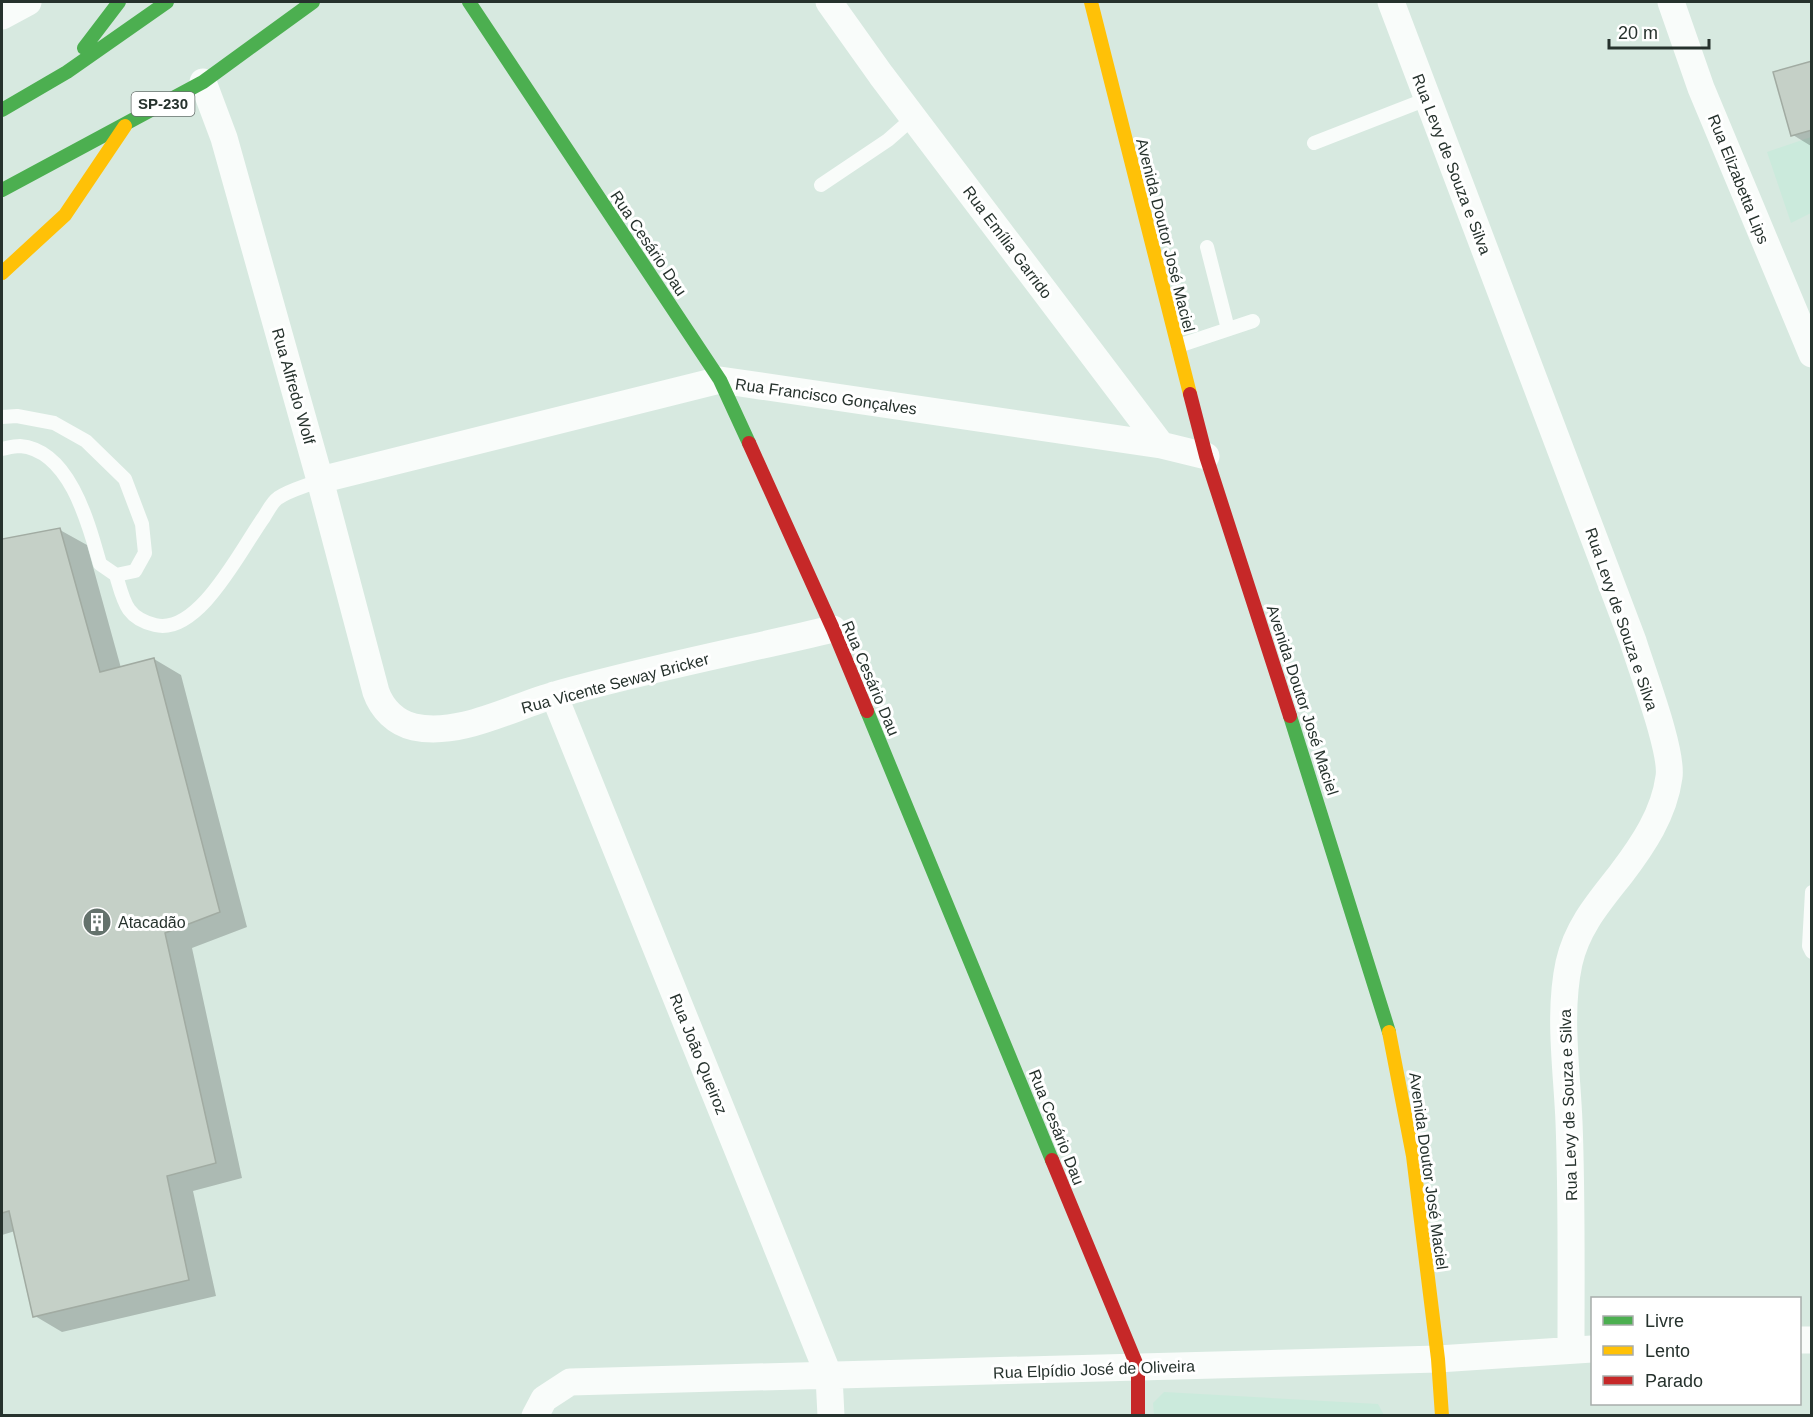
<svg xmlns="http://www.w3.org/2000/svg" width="1813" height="1417" viewBox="0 0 1813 1417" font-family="Arial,sans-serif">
<rect width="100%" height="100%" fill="#d7e9e0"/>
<path fill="#cbeadc" d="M1811 137V213L1791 223 1767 152Z
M1164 1392 1378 1404 1384 1415H1154L1153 1403Z"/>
<path fill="#0003" d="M1812 63V146H1811L1793 135Z
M60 530 87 545 121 668 154 659 181 675 247 927 192 948 242 1178 193 1191 216 1296 62 1332 35 1316 15 1231 2 1235V541Z"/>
<path fill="#c5d0c7" stroke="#a1aba2" stroke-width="1.5" d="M1812 61V130L1791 136 1773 72Z
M60 528 100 672 154 658 220 912 165 933 216 1163 167 1176 189 1280 33 1317 9 1211 2 1213V539Z"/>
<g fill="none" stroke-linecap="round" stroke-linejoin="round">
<path stroke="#f9fcfa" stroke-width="14" d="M1314 143 1427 99
M821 185 888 140 913 118
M1207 247 1228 329
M1178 346 1253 321
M2 417 17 416 54 423 86 441 125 479 142 524 145 553 135 571 116 575 100 564C89 525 70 450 20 446 14 446 7 448 2 449
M116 575C124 602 126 618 155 625 199 636 242 547 264 517 268 511 272 502 278 498 289 490 307 486 320 480
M1812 892 1809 946 1812 952"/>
<path stroke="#f9fcfa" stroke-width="27" d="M829 2 881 75 1161 445 1206 456
M1391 2 1633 641C1642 671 1673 751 1669 777 1664 814 1643 845 1621 874 1599 902 1577 927 1569 963 1558 1014 1567 1071 1569 1122 1572 1198 1571 1274 1571 1350
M1671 2 1701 88 1812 354
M2 16 28 2
M203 82 224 138 320 480 376 692C382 709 396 723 414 727 460 737 512 707 555 695 646 669 740 651 833 629
M320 480 720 380 1161 445
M554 695 829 1376 831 1416
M1800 1340H1812
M535 1416 544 1399 570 1382 1438 1359 1592 1349"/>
<path stroke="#4caf50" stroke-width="14" d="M469 2 720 380 749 443
M84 48 119 2
M2 110 67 72 167 2
M2 190 203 82 313 2
M867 711 1052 1160
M1290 716 1389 1032"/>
<path stroke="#ffc107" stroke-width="14" d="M1091 2 1190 394
M2 273 65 215 125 126
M1389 1032 1413 1156 1438 1359 1442 1416"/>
<path stroke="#c62828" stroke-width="14" d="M1190 394 1206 456 1290 716
M749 443 833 629 867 711
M1052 1160 1138 1368V1416"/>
</g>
<defs>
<g id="building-disc" transform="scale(1.5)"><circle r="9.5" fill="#64726c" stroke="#fff"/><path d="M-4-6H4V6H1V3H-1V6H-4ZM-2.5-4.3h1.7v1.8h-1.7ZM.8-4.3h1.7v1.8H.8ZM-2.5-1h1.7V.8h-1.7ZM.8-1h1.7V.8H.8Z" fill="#fff"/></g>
</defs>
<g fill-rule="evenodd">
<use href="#building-disc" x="97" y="922"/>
</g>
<g text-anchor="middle" stroke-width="6" stroke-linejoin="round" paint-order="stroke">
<rect fill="#fff" stroke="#67706c" stroke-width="1.5" x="131.5" y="92" width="63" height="24" rx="4.5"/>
<g font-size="15" font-weight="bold" fill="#26322d">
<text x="163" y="109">SP-230</text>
</g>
<g font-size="16" fill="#26322d" stroke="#fff">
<text transform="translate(1452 164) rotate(69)" y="6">Rua Levy de Souza e Silva</text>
<text transform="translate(1739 179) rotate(68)" y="6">Rua Elizabetta Lips</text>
<text transform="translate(1166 235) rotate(76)" y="6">Avenida Doutor José Maciel</text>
<text transform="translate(1008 242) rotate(53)" y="6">Rua Emília Garrido</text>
<text transform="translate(649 243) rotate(56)" y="6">Rua Cesário Dau</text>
<text transform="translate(294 386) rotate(74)" y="6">Rua Alfredo Wolf</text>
<text transform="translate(826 396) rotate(8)" y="6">Rua Francisco Gonçalves</text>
<text transform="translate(1622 619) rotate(71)" y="6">Rua Levy de Souza e Silva</text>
<text transform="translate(871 678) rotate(67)" y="6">Rua Cesário Dau</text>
<text transform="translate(615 683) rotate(-15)" y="6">Rua Vicente Seway Bricker</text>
<text transform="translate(1303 700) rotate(72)" y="6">Avenida Doutor José Maciel</text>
<text transform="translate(699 1054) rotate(68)" y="6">Rua João Queiroz</text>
<text transform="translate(1568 1105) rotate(-92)" y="6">Rua Levy de Souza e Silva</text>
<text transform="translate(1057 1127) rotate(68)" y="6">Rua Cesário Dau</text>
<text transform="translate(1429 1171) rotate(82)" y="6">Avenida Doutor José Maciel</text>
<text transform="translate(1094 1369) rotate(-2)" y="6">Rua Elpídio José de Oliveira</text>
</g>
<g font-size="16" fill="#26322d" stroke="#fff" text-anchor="start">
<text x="118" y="928">Atacadão</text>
</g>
</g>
<rect width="1813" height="1417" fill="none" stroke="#26322d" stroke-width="6"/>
<rect x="1591" y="1297" width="210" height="108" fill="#ffffff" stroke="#a8adab" stroke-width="1.5"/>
<rect x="1603" y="1316" width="30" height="9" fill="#4caf50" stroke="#a8adab" stroke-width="1.5"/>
<text x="1645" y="1327" font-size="18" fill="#26322d">Livre</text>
<rect x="1603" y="1346" width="30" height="9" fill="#ffc107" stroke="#a8adab" stroke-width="1.5"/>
<text x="1645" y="1357" font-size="18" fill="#26322d">Lento</text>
<rect x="1603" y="1376" width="30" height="9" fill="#c62828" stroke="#a8adab" stroke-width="1.5"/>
<text x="1645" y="1387" font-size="18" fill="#26322d">Parado</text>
<path d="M1609 39v9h100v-9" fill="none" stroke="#26322d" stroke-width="3"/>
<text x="1618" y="39" font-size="18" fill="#26322d" stroke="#ffffff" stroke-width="4.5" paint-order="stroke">20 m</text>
</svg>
